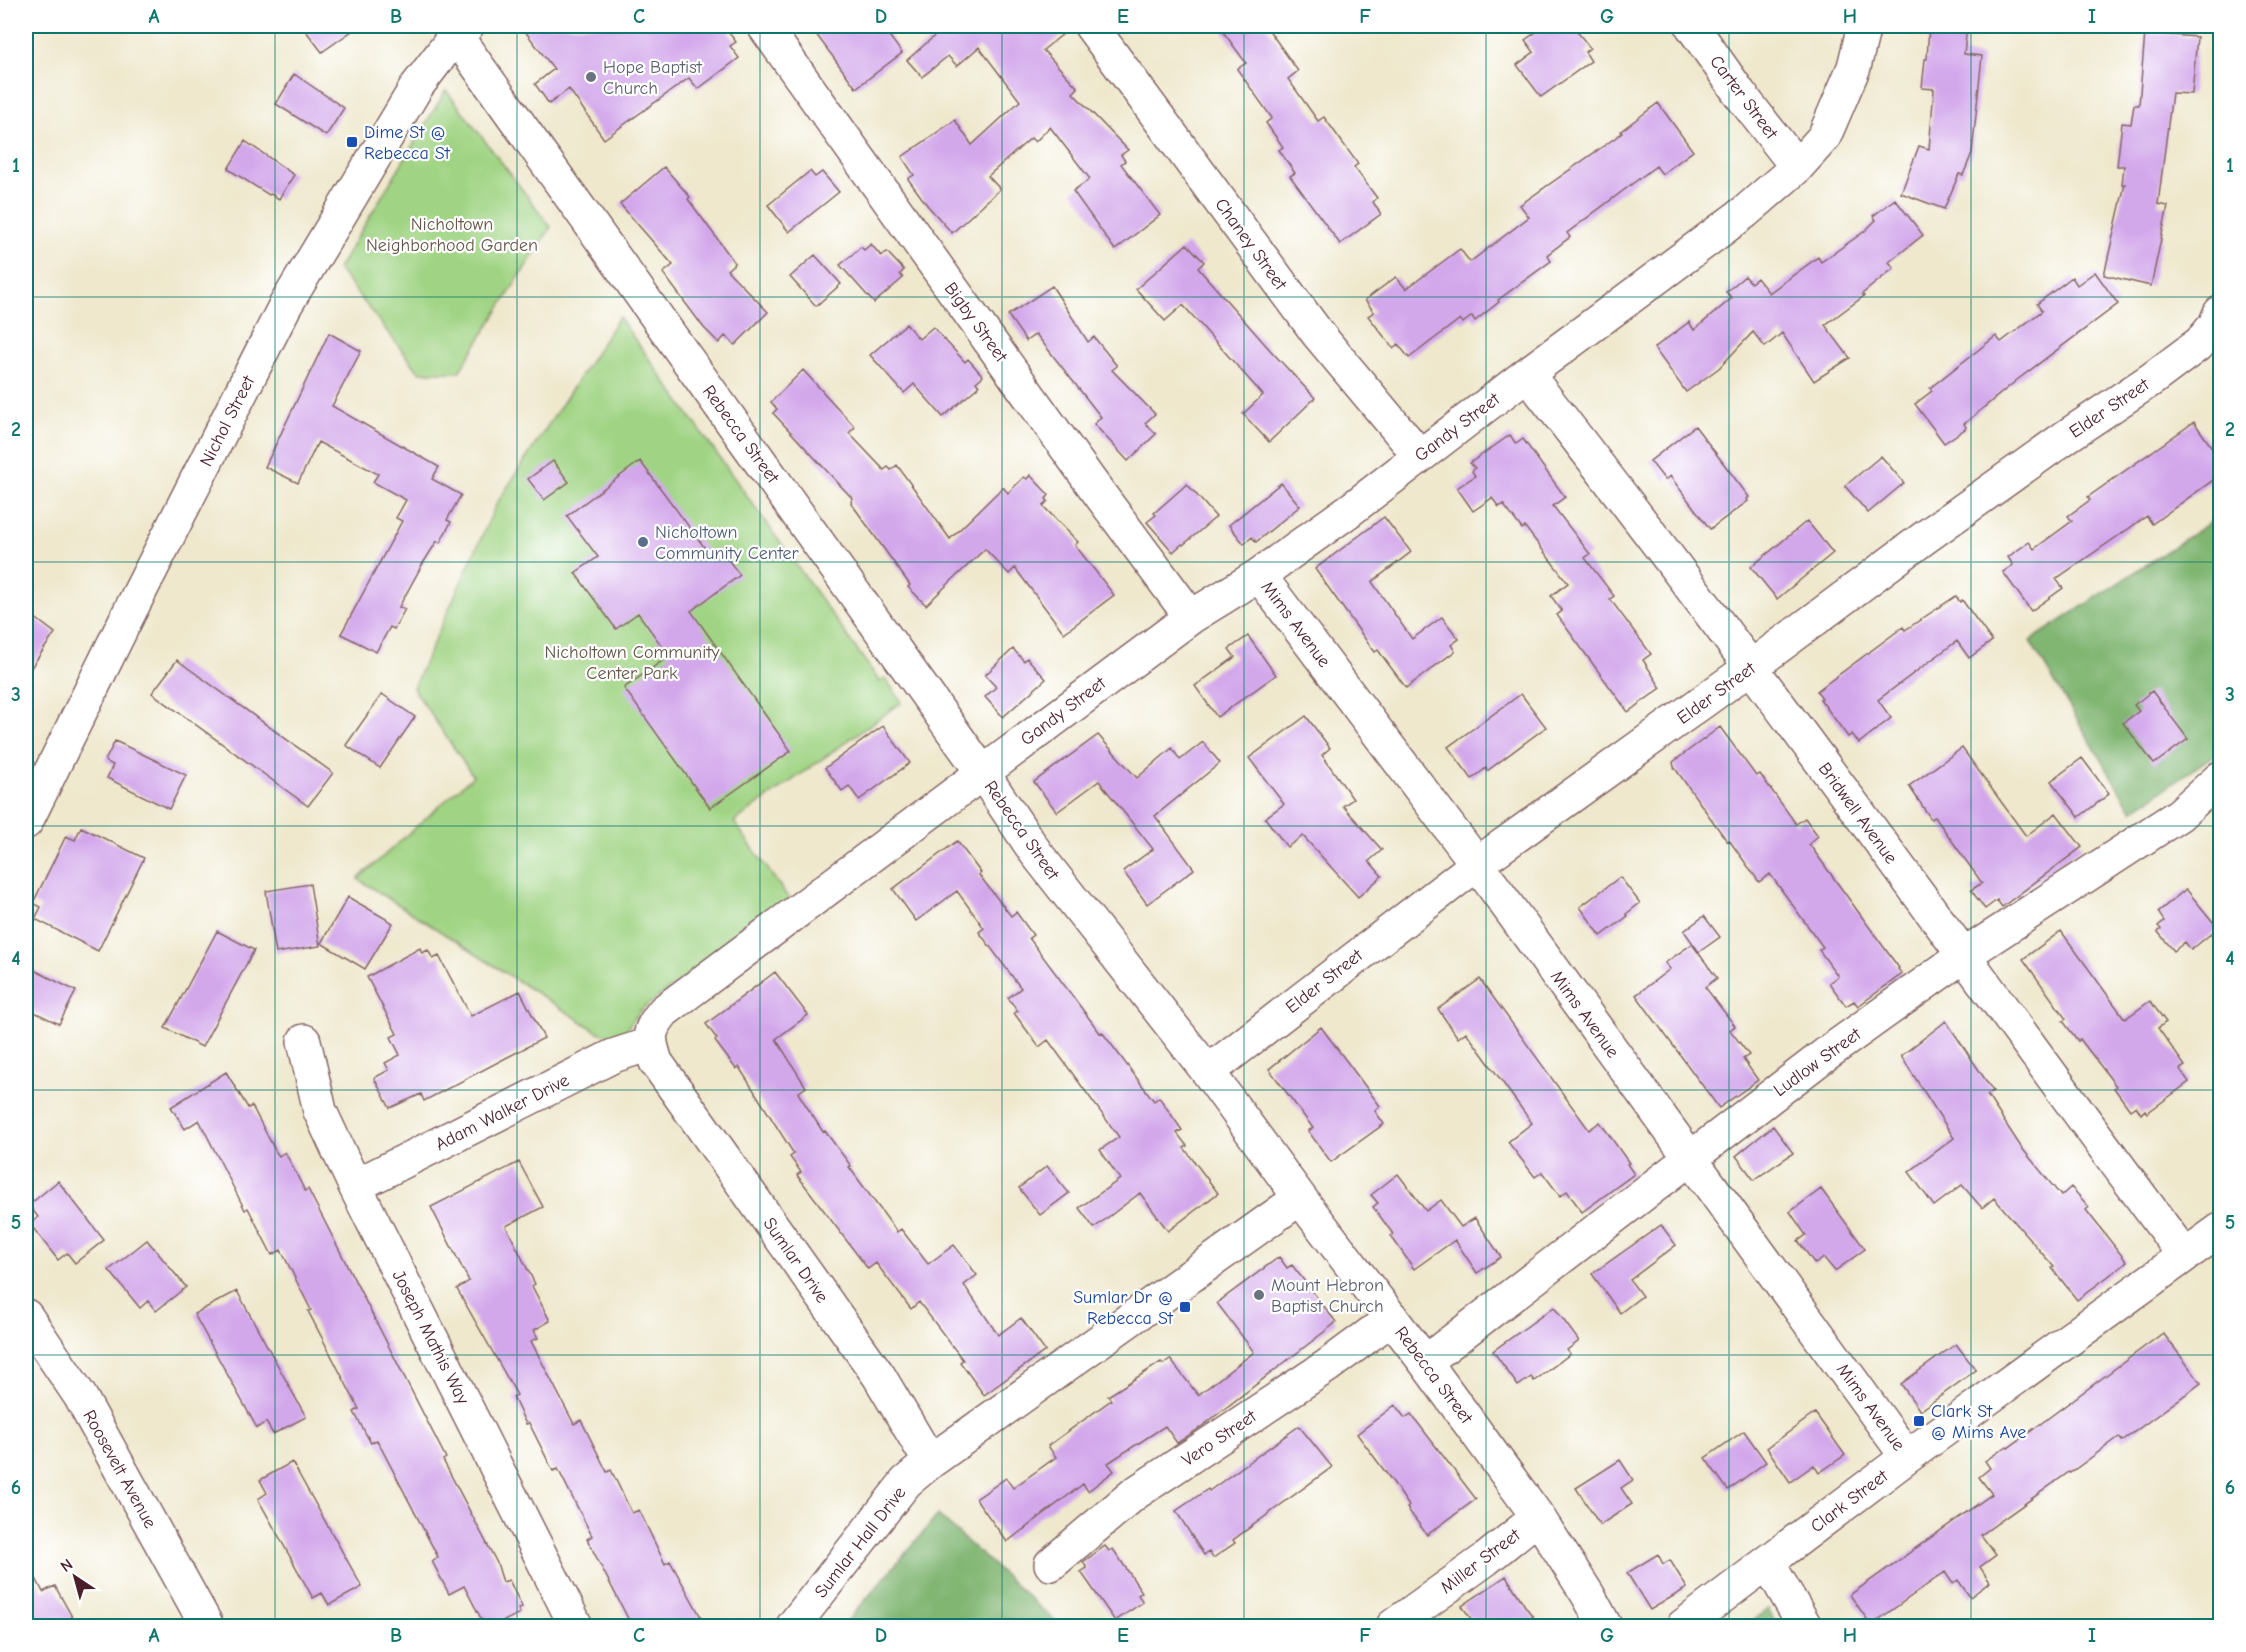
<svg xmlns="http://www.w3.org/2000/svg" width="2246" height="1652" viewBox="0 0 2246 1652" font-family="'Comic Neue',sans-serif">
<rect width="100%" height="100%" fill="#fff"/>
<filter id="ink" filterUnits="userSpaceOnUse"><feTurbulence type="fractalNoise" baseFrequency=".0167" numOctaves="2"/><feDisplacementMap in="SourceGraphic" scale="12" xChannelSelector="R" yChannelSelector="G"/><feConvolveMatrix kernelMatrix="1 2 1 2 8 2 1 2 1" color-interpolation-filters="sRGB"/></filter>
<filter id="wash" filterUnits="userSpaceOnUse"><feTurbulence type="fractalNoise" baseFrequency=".008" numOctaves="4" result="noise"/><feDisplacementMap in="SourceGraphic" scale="24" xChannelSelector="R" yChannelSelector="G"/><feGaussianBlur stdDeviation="1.35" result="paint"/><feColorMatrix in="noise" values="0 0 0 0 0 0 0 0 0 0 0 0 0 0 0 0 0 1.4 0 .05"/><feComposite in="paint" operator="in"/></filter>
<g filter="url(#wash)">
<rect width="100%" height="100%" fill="#efe8cd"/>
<path fill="#a0d484" stroke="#757a58" stroke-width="1.5" d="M446 90 551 227 459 372H419L338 269Z
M619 317 880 682 885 678 902 702 734 822 790 900 641 1010 630 1024 624 1041 598 1032 358 879 473 776 413 688 497 503Z"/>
<path fill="#80b672" stroke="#656a4e" stroke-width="1.5" d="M2220 516V751L2132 811 2030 641Z
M938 1515 1060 1626H843Z
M1768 1609 1777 1626H1745Z"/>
<g id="blocks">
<path fill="#d3a8eb" d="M302 26H359L322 52Z
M521 26H724L736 42 730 46 739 58 698 89 689 78 604 139 569 89 549 104 535 84 554 69Z
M810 26H882L902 53 856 88Z
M946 26H1073L1043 50 1078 88 1073 93 1128 150 1121 155 1125 161 1121 164 1160 215 1115 250 1073 191 1090 179 1050 127 1035 142 1031 138 988 176 1000 189 952 233 927 205 908 179 914 175 902 157 955 120 972 145 1020 101 979 47 957 66 948 56 922 77 907 60Z
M1219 26H1266L1298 71 1288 79 1318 121 1324 117 1358 164 1354 167 1377 198 1373 202 1381 214 1340 244 1290 176 1295 173 1279 150 1283 147 1266 123 1272 118 1237 69 1246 63Z
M1545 26H1573L1590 48 1585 52 1591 61 1541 97 1517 65 1534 52 1525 40Z
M1929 26H1967L1964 54 1982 56 1972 153 1963 175 1959 174 1944 209 1901 193 1919 146 1929 149 1934 89 1922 88 1925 59H1927Z
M2145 33 2197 37 2192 94 2172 93 2158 204 2168 206 2151 286 2104 275 2125 184H2122L2124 166H2117L2122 123 2131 124 2134 105H2139Z
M294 74 344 108 326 136 276 104Z
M1658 103 1693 151 1662 174 1656 166 1567 233 1570 237 1547 255 1551 261 1498 300 1499 302 1475 321 1472 316 1463 323 1460 319 1409 358 1398 344 1393 348 1368 316 1374 312 1365 300 1396 277 1406 289 1460 249 1470 262 1529 217 1520 205 1622 133 1621 131Z
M245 141 294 175 279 199 271 194 269 195 228 169Z
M664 167 690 197 688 199 735 263 727 270 768 312 735 345 725 336 719 343 704 328 663 273 673 265 620 204Z
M810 171 815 177 822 172 839 192 789 232 768 205Z
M1895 199 1923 235 1889 262 1894 268 1862 294 1864 296 1825 325 1850 358 1814 381 1782 333 1765 347 1753 332 1719 368 1686 392 1654 348 1689 322 1694 330 1732 298 1726 292 1745 276 1751 283 1757 278 1769 293 1818 257 1821 262 1865 231 1876 220 1873 216Z
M871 244 881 256 887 252 904 270 900 274 903 278 874 303 840 265 861 247 864 250Z
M1187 244 1204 262 1198 268 1271 351 1315 398 1269 442 1243 414 1263 395 1183 305 1165 321 1136 289Z
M815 255 841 284 816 306 790 277Z
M2095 272 2118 304 2017 380 1964 424 1966 427 1965 429 1944 443 1915 404 1932 391 1930 388 1996 336 2001 342 2042 311 2037 304 2072 277 2077 285Z
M1052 286 1088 342 1094 337 1117 366 1112 370 1155 414 1145 423 1156 434 1128 461 1094 424 1101 417 1036 334 1026 341 1008 315Z
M906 324 919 339 933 327 965 362 968 359 983 376 976 382 979 386 943 417 914 384 904 393 870 355Z
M329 333 361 351 332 406 439 467 432 479 461 495 447 520 451 522 440 543 437 541 422 565 399 607 405 609 394 629 390 627 376 652 341 634 402 521 396 518 406 500 373 482 378 474 318 442 298 483 265 467Z
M803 370 855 427 849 433 884 470 888 467 891 470 897 465 950 539 1003 487 1008 493 1024 477 1027 479 1030 475 1049 495 1046 499 1048 501 1043 506 1078 542 1075 545 1114 595 1064 633 1015 568 1009 574 985 549 926 605 908 587 910 585 851 503 852 498 773 413 777 409 771 402Z
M2194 422 2220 459V475L2152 524 2147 516 2056 579 2063 588 2031 611 2003 572 2013 565 2008 557 2029 542 2034 549 2072 521 2068 516 2090 500 2088 497Z
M1695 426 1749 497 1747 499 1748 501 1710 529 1670 476 1665 480 1650 461Z
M1510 435 1516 444 1523 439 1565 497 1553 506 1590 554 1585 558 1614 596 1610 599 1651 654 1643 660 1661 688 1628 712 1557 615 1562 611 1551 596 1568 583 1525 527 1522 529 1503 504 1499 507 1492 498 1473 511 1457 488 1475 476 1472 471 1475 468 1470 463Z
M1881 456 1904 483 1868 513 1845 486Z
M553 461 569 482 544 500 528 479Z
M640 461 710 555 719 548 740 575 691 611 791 751 710 808 624 688 669 656 638 613 616 629 575 573 598 557 567 516Z
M1281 483 1300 506 1256 542 1252 537 1244 544 1229 525Z
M1187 484 1216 517 1183 545 1182 544 1173 552 1147 522 1156 515 1154 513Z
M1384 517 1411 552 1372 582 1412 639 1442 617 1459 639 1451 645 1455 651 1406 688 1378 650 1375 652 1368 643 1315 569Z
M1807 521 1833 553 1777 599 1751 567Z
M1956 596 1960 602 1962 600 1992 641 1969 658 1957 641 1878 700 1891 718 1859 743 1852 734 1848 737 1820 699 1822 698 1817 691 1903 627 1905 630Z
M26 611 55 633 26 675Z
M1248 636 1276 675 1217 717 1195 686 1235 657 1229 649Z
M1013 649 1024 661 1027 658 1046 679 1003 717 985 697 996 687 985 675Z
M177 660 333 773 308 806 152 693Z
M2152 691 2188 739 2154 764 2123 723 2139 711 2134 705Z
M382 694 415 717 380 768 346 745Z
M1521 694 1546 727 1487 771 1486 768 1472 779 1448 747Z
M1306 716 1330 748 1322 755 1353 799 1343 806 1382 850 1369 861 1382 876 1358 897 1303 836 1287 847 1265 818 1284 804 1249 758Z
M883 726 910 763 859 800 849 786 842 791 825 768Z
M1720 727 1756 776 1760 774 1796 824 1805 818 1818 836 1809 844 1899 968 1898 969 1902 974 1858 1006 1854 1001 1846 1006 1829 983 1838 976 1819 950 1823 947 1770 874 1759 882 1729 840 1727 841 1674 767 1673 762Z
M1098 735 1137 778 1172 748 1180 760 1203 742 1220 763 1155 816 1194 869 1147 904 1123 871 1153 849 1099 781 1057 812 1034 782Z
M115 741 186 775 169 809 107 778 113 765 105 761Z
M1962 748 2026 836 2056 813 2082 847 2002 907 1997 900 1985 909 1971 890 1982 883 1935 817 1931 819 1909 786Z
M2082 758 2109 794 2079 817 2051 781Z
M81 827 144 858 98 951 35 919 41 907 33 903 66 836 75 840Z
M957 841 981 873 979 875 1011 916 1016 912 1033 935 1029 938 1100 1033 1102 1032 1154 1101 1159 1097 1182 1130 1177 1133 1187 1146 1184 1148 1218 1193 1168 1231 1140 1193 1094 1228 1079 1208 1120 1179 1100 1150 1119 1137 1048 1040 1039 1047 1014 1013 1018 1011 1008 998 1021 988 979 932 984 928 957 891 916 921 893 889Z
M1620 877 1640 903 1626 914 1628 916 1601 936 1580 907Z
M310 884 320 946 276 953 266 891Z
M2186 889 2218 928 2191 950 2185 942 2174 951 2158 932 2161 929 2158 926 2164 921 2158 912Z
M348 897 393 923 365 969 321 943Z
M1704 916 1720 937 1699 952 1684 931Z
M217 931 254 950 202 1047 165 1028Z
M2061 931 2125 1019 2150 1001 2166 1022 2158 1028 2185 1066 2180 1069 2189 1082 2147 1113 2145 1110 2141 1114 2136 1106 2130 1110 2114 1088 2116 1086 2080 1039 2078 1041 2063 1021 2066 1019 2023 959Z
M1692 944 1717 978 1705 987 1735 1026 1730 1030 1749 1055 1743 1059 1758 1080 1719 1108 1636 995 1670 969 1665 963Z
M420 948 422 953 428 950 433 959 439 956 471 1016 520 991 544 1038 424 1101 421 1094 390 1108 374 1078 389 1070 385 1063 400 1055 391 1037 397 1034 367 977Z
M26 966 76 991 59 1024 26 1008Z
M775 972 808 1015 776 1039 806 1087 798 1093 823 1132 825 1131 836 1146 851 1166 849 1167 897 1232 901 1229 928 1264 954 1245 977 1275 964 1285 998 1335 1021 1318 1045 1351 984 1395 960 1362 963 1360 919 1302 911 1309 876 1263 868 1269 797 1175 801 1172 790 1157 794 1154 739 1067 736 1069 715 1041 717 1039 706 1024Z
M1480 979 1589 1130 1600 1122 1629 1163 1627 1164 1634 1174 1582 1212 1567 1191 1560 1196 1542 1172 1535 1177 1508 1142 1532 1123 1466 1032 1458 1038 1438 1009Z
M1946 1021 1993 1091 1987 1095 2021 1147 2061 1196 2071 1187 2089 1207 2086 1210 2127 1262 2077 1300 2052 1268 2054 1267 1994 1198 1982 1208 1962 1185 1934 1206 1909 1172 1954 1138 1901 1056Z
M1321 1027 1380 1106 1375 1111 1384 1124 1331 1162 1308 1131 1313 1128 1269 1069Z
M226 1072 248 1108 252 1106 276 1152 279 1156 285 1152 305 1191 308 1189 446 1458 443 1460 497 1563 503 1582 509 1580 522 1607 518 1609 520 1613 494 1626H485L464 1586 449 1594 432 1561 438 1557 377 1440 371 1443 354 1412 359 1409 308 1311 311 1310 281 1250 272 1255 248 1208 245 1210 199 1120 185 1129 171 1107Z
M1773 1126 1793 1153 1754 1180 1736 1156Z
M519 1162 543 1207 506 1226 535 1284 532 1286 550 1321 534 1330 538 1338 531 1341 574 1424 581 1420 607 1472 611 1470 632 1513 639 1510 665 1564 670 1561 706 1626H632L587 1539 592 1536 558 1469 553 1471 529 1423 526 1424 513 1397 517 1395 457 1289 469 1281 431 1207Z
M1047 1166 1069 1193 1040 1215 1019 1188Z
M1398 1174 1426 1211 1441 1200 1461 1227 1475 1218 1501 1257 1477 1273 1455 1240 1414 1269 1391 1236 1393 1234 1373 1207 1378 1203 1371 1195Z
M58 1181 104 1240 75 1263 67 1253 58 1260 30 1224 38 1217 29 1205Z
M1821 1189 1865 1249 1835 1271 1824 1258 1815 1264 1798 1241 1806 1235 1790 1212Z
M1661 1225 1676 1245 1630 1280 1642 1296 1620 1313 1592 1274Z
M147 1240 186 1287 156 1311 148 1301 140 1308 109 1270Z
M1279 1257 1287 1268 1292 1265 1336 1322 1333 1325 1201 1427 1177 1443 1165 1426 1108 1463 1114 1471 1088 1491 1083 1484 1007 1542 976 1499 1006 1478 1013 1488 1056 1457 1048 1446 1111 1400 1108 1396 1161 1362 1163 1364 1170 1359 1198 1395 1254 1352 1217 1303Z
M237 1291 306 1417 273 1434 266 1422 257 1428 194 1314Z
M1554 1307 1579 1341 1567 1350 1570 1354 1534 1381 1531 1377 1518 1386 1493 1351Z
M2163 1333 2201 1383 2122 1441 2119 1437 2070 1473 2069 1472 1981 1535 1996 1555 1980 1567 1990 1582 1970 1597 1958 1580 1953 1584 1945 1572 1871 1625 1850 1595 1992 1494 1979 1477 1990 1468 1985 1461 2007 1446 2008 1448Z
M1956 1344 1976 1370 1920 1411 1901 1384Z
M1395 1405 1405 1418 1411 1414 1476 1499 1427 1535 1407 1508 1409 1506 1395 1485 1357 1434Z
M1815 1413 1845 1455 1819 1473 1814 1465 1790 1482 1767 1448Z
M1299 1426 1332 1467 1233 1540 1235 1543 1213 1558 1209 1552 1204 1555 1176 1511 1208 1489 1209 1491Z
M1744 1431 1766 1462 1728 1490 1705 1458Z
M1620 1460 1633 1480 1621 1488 1632 1504 1600 1525 1576 1488Z
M292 1462 362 1587 329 1605 322 1593 313 1598 258 1499 267 1493 260 1480Z
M1105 1546 1109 1551 1113 1549 1142 1592 1138 1595 1143 1602 1115 1621 1081 1572 1087 1568 1083 1562Z
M1658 1554 1663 1564 1670 1560 1687 1588 1650 1610 1627 1573Z
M26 1559 43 1592 55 1586 77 1626H26Z
M1506 1576 1525 1606 1540 1626H1476L1462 1606Z"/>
</g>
</g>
<g filter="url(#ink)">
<use href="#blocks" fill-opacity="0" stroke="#846564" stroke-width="1.5"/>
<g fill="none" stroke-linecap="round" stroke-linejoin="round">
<g stroke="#846564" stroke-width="36">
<path id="street" d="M449 26 982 772 1036 853 1208 1072 1300 1198 1425 1362 1538 1517 1588 1595 1605 1626
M764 26 1090 481 1191 617
M1091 26 1318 334 1419 455
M1692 26 1740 94 1797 167
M1527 374C1753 662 1966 961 2184 1255
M1259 575 1477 864 1907 1457
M26 822 127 617 285 306 417 86 456 35 467 26
M304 1041 320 1111 355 1186 576 1626
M1208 1072 1477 864 1751 667 1924 538 2067 436 2152 379 2200 343 2215 325 2220 313
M355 1186 613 1056 650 1044
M26 1316 80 1396 207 1626
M1425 1362 1826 1054 1963 956 2179 815 2220 778
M930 1462 879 1376 656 1062C648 1037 647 1032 664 1011L1191 617 1259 575 1350 510 1527 374 1745 212 1797 167 1824 137 1854 67 1864 26
M1768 1563 1805 1626
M1051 1564 1134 1494 1327 1366 1392 1318
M793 1626 906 1482 930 1462 1300 1198
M1393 1626 1486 1559 1538 1517
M1683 1626 1907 1457 2220 1230"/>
</g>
<use href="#street" stroke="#fff" stroke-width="33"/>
</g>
</g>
<path fill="none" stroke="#0f766e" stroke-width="1.5" stroke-opacity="0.55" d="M275 26V1626M517 26V1626M760 26V1626M1002 26V1626M1244 26V1626M1486 26V1626M1729 26V1626M1971 26V1626M26 297H2220M26 562H2220M26 826H2220M26 1090H2220M26 1355H2220"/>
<g fill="#6b7280" stroke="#fff" stroke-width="2">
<circle cx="591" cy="77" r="6"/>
<circle cx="1259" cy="1295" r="6"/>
</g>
<g fill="#1a4fb4" stroke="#fff" stroke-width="2">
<rect x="346" y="136" width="12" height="12" rx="3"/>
<rect x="1179" y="1301" width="12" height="12" rx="3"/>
<rect x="1913" y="1415" width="12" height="12" rx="3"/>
</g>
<circle fill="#5c6f8a" stroke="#fff" stroke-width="2" cx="643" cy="542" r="6"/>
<g text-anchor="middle" stroke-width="4.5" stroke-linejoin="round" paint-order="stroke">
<g font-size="18" fill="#5b616d" stroke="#fff" text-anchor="start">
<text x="603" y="73">Hope Baptist<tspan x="603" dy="21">Church</tspan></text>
<text x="1271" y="1291">Mount Hebron<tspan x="1271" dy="21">Baptist Church</tspan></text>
</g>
<g font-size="18" fill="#4a1f2b" stroke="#fff">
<text transform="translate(1744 97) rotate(53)" y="6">Carter Street</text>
<text transform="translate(1251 244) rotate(54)" y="6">Chaney Street</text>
<text transform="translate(976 322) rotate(54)" y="6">Bigby Street</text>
<text transform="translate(2109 408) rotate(-34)" y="6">Elder Street</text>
<text transform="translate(227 421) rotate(-63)" y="6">Nichol Street</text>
<text transform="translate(1457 427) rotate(-37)" y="6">Gandy Street</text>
<text transform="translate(741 434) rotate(54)" y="6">Rebecca Street</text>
<text transform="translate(1296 624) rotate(53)" y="6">Mims Avenue</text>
<text transform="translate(1716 693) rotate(-36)" y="6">Elder Street</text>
<text transform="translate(1063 711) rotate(-37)" y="6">Gandy Street</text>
<text transform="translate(1858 813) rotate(54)" y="6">Bridwell Avenue</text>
<text transform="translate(1022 830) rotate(55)" y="6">Rebecca Street</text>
<text transform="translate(1324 981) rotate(-38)" y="6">Elder Street</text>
<text transform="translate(1585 1014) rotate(54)" y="6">Mims Avenue</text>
<text transform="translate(1817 1062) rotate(-36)" y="6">Ludlow Street</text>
<text transform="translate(502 1112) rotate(-27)" y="6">Adam Walker Drive</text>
<text transform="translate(796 1260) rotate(55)" y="6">Sumlar Drive</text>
<text transform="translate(431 1337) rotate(63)" y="6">Joseph Mathis Way</text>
<text transform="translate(1434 1375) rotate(53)" y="6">Rebecca Street</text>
<text transform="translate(1871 1407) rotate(54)" y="6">Mims Avenue</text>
<text transform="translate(1219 1438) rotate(-34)" y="6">Vero Street</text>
<text transform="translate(120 1469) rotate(61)" y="6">Roosevelt Avenue</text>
<text transform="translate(1849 1501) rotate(-37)" y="6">Clark Street</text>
<text transform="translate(860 1542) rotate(-52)" y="6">Sumlar Hall Drive</text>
<text transform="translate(1480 1561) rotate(-37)" y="6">Miller Street</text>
</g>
<g font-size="18" fill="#164399" stroke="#fff" text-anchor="start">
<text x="364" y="138">Dime St @<tspan x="364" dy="21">Rebecca St</tspan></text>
<text x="1173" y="1303" text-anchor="end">Sumlar Dr @<tspan x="1173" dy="21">Rebecca St</tspan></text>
<text x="1931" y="1417">Clark St<tspan x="1931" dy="21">@ Mims Ave</tspan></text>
</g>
<g font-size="18" fill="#645546" stroke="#fff">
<text x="452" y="230">Nicholtown<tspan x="452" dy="21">Neighborhood Garden</tspan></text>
<text x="632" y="658">Nicholtown Community<tspan x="632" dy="21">Center Park</tspan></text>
</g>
<g font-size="18" fill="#4e5e75" stroke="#fff" text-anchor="start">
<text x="655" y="538">Nicholtown<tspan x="655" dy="21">Community Center</tspan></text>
</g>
</g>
<rect width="2246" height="1652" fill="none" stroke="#fff" stroke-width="66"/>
<g transform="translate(75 1577) rotate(324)" stroke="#ffffff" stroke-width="4.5" paint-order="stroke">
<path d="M0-4.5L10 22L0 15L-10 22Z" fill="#4a1f2b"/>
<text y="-9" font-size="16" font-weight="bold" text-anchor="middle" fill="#4a1f2b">N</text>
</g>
<rect x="33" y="33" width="2180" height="1586" fill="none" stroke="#0f766e" stroke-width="2"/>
<g font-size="20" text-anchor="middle" font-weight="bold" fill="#0f766e">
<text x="154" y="23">A</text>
<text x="396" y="23">B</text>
<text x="639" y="23">C</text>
<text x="881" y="23">D</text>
<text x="1123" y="23">E</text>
<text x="1365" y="23">F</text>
<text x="1607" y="23">G</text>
<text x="1850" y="23">H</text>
<text x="2092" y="23">I</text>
<text x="16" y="172">1</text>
<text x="2230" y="172">1</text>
<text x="16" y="436">2</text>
<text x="2230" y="436">2</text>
<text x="16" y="701">3</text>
<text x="2230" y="701">3</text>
<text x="16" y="965">4</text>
<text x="2230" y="965">4</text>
<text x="16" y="1229">5</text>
<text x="2230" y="1229">5</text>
<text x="16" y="1494">6</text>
<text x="2230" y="1494">6</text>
<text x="154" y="1642">A</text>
<text x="396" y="1642">B</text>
<text x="639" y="1642">C</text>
<text x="881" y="1642">D</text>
<text x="1123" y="1642">E</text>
<text x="1365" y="1642">F</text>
<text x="1607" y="1642">G</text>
<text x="1850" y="1642">H</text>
<text x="2092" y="1642">I</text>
</g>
</svg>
